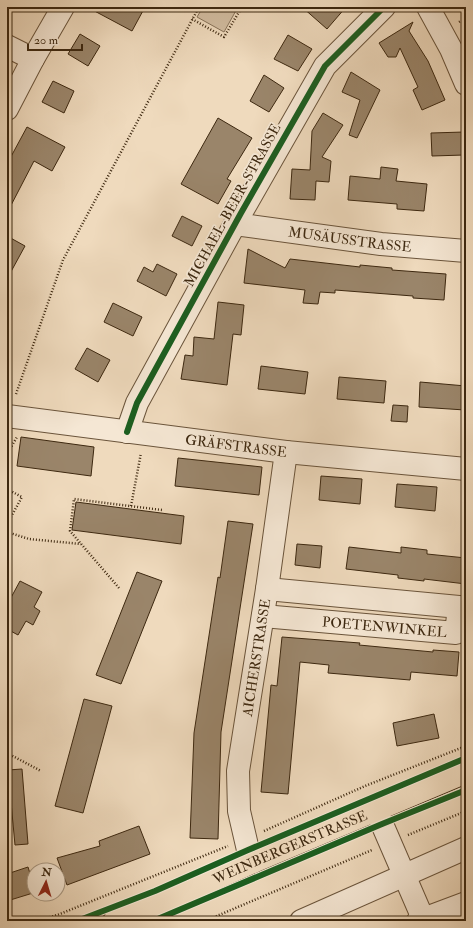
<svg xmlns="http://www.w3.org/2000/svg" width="473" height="928" viewBox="0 0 473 928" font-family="'IM FELL Double Pica',serif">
<rect width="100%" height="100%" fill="#efdabd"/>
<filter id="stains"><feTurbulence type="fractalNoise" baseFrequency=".005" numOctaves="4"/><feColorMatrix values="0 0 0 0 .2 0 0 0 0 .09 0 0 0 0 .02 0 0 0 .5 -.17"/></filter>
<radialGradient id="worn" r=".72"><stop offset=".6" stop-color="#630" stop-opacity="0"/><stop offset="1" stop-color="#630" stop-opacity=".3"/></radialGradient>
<path fill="#d1bca0" stroke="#877258" d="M203 7H238L224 32 197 17Z"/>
<path fill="#9a856a" stroke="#3d2810" d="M87 7H145L132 31Z
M302 7H346L327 29Z
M413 22 409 31 428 61 445 100 422 110 413 90 418 87 400 48 396 57H388L379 43Z
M80 34 100 46 88 66 68 54Z
M288 35 312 49 298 71 274 59Z
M351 72 380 90 357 138 349 135 360 100 342 92Z
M264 75 284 88 269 112 250 101Z
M53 81 74 91 64 113 42 102Z
M323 113 343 125 322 157 331 161 329 182 316 181 315 200 290 199 292 169 310 170 312 131Z
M218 118 252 138 227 179 231 181 218 204 181 184Z
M27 127 65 147 52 171 34 161 7 213V164Z
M464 132V155L432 156 431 133Z
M381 167 398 169 396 181 427 184 424 211 397 209V204L348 200 350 176 380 179Z
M182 216 202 226 192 246 172 236Z
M7 236 25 246 7 279Z
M248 249 285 268 290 259 360 267V265L392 268V270L446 274 444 300 413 298V296L335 290V293L320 292 318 304 303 303 305 290 244 283Z
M157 264 177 274 166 296 137 281 144 267 153 272Z
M218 302 244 305 241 335 233 334 227 385 181 379 185 355 193 356 194 337 214 339Z
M113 303 142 317 133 336 104 322Z
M87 348 110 360 98 382 75 369Z
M261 366 308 372 305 394 258 389Z
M339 377 386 381 384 403 337 399Z
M420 382 466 386 465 410 419 407Z
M393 405 408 406 407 422 391 421Z
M21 437 94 447 91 476 17 466Z
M178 458 262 467 259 495 175 486Z
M321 476 362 479 360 504 319 500Z
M397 484 437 487 435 511 395 507Z
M76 502 184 516 181 544 72 530Z
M228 521 253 524 221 732 218 839 190 838 194 733 218 577 220 578Z
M297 544 322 546 320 568 295 565Z
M349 547 401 553V547L427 550V554L466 558V584L424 579V581L398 578V575L346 569Z
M137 572 162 581 121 684 96 675Z
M20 581 42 592 34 607 40 611 33 625 26 621 18 635 7 629V605Z
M282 637 360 643 359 645 433 652V650L459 652 457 676 411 672 410 680 328 673 329 665 300 662 288 794 261 792 271 685 277 686Z
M84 699 112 706 83 813 55 806Z
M434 714 439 738 397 746 393 723Z
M22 769 28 844 15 845 8 770Z
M139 826 150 854 67 885 57 858 100 846 99 841Z
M28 867 32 880 33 893 7 901V874Z"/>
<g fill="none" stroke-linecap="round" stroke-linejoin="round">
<g stroke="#6a543b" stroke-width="24">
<g id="minor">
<path d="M428 7 451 49 466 84"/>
<path d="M7 46 33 59"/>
<path d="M7 109 33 59 63 7"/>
<path id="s1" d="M235 224 381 244 466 251"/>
<path id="s2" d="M7 416 286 452 466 469"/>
<path d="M127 432 137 403 241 213 325 66 384 7"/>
<path id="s3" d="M263 616 456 633 459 607 267 589"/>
<path d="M376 810 424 921"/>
<path id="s4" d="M253 862 248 850 239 811 238 771 267 589 286 452"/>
<path d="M301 921 466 848"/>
<path d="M418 921 466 903"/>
</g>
</g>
<g stroke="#3d2810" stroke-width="24">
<g id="major">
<path id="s5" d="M114 921 161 903 253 862 466 772"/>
</g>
</g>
<path stroke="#3d2810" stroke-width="2.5" stroke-dasharray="1 2" stroke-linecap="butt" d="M192 19 224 37 242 7
M459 22 466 18
M16 394 63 260 199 7
M7 454 17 437
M7 489 22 497 7 524
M131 506 141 453
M7 532 29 539 81 544
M119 588 70 531 74 499 162 510
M7 753 41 771
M264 831 365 786 466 746
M408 835 466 811
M38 921 60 914 228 846
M205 921 372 850"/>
<use href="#minor" stroke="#f5e7d4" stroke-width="22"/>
<use href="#major" stroke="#efdabd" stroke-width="22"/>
<g stroke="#f5e7d4" stroke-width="8">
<path id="cycleway" d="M127 432 137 403 241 213 325 66 384 7
M77 921 155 891 248 850 466 758
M153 921 382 824 466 790"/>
</g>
<use href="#cycleway" stroke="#1b5e20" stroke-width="6"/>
</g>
<g text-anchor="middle" stroke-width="3.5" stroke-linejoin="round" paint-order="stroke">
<g font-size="14" fill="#3d2810" stroke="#f5e7d4">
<text transform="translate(232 205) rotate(-61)" y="5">MICHAEL-BEER-STRASSE</text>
<text dy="5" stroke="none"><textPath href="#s1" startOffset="116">MUSÄUSSTRASSE</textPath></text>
<text dy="5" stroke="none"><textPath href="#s2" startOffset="231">GRÄFSTRASSE</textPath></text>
<text dy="5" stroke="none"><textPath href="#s3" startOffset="122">POETENWINKEL</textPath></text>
<text dy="5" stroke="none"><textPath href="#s4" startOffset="208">AICHERSTRASSE</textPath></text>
<text dy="5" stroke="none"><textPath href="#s5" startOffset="191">WEINBERGERSTRASSE</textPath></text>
</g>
</g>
<rect width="473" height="928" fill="none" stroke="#efdabd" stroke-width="24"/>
<rect x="8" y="8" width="457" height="912" fill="none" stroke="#3d2810" stroke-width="2"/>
<rect x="12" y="12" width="449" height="904" fill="none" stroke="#3d2810"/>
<g transform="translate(46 882) rotate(5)"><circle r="19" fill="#f5e7d4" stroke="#ab9b86"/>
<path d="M0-3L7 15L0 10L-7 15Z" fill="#8f2418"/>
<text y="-6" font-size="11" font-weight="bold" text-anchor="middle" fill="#3d2810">N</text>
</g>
<path d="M28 44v6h54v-6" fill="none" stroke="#3d2810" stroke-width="2"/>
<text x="34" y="44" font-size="12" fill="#3d2810" stroke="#f5e7d4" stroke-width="3" paint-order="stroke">20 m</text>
<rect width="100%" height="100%" filter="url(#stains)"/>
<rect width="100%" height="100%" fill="url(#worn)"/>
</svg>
